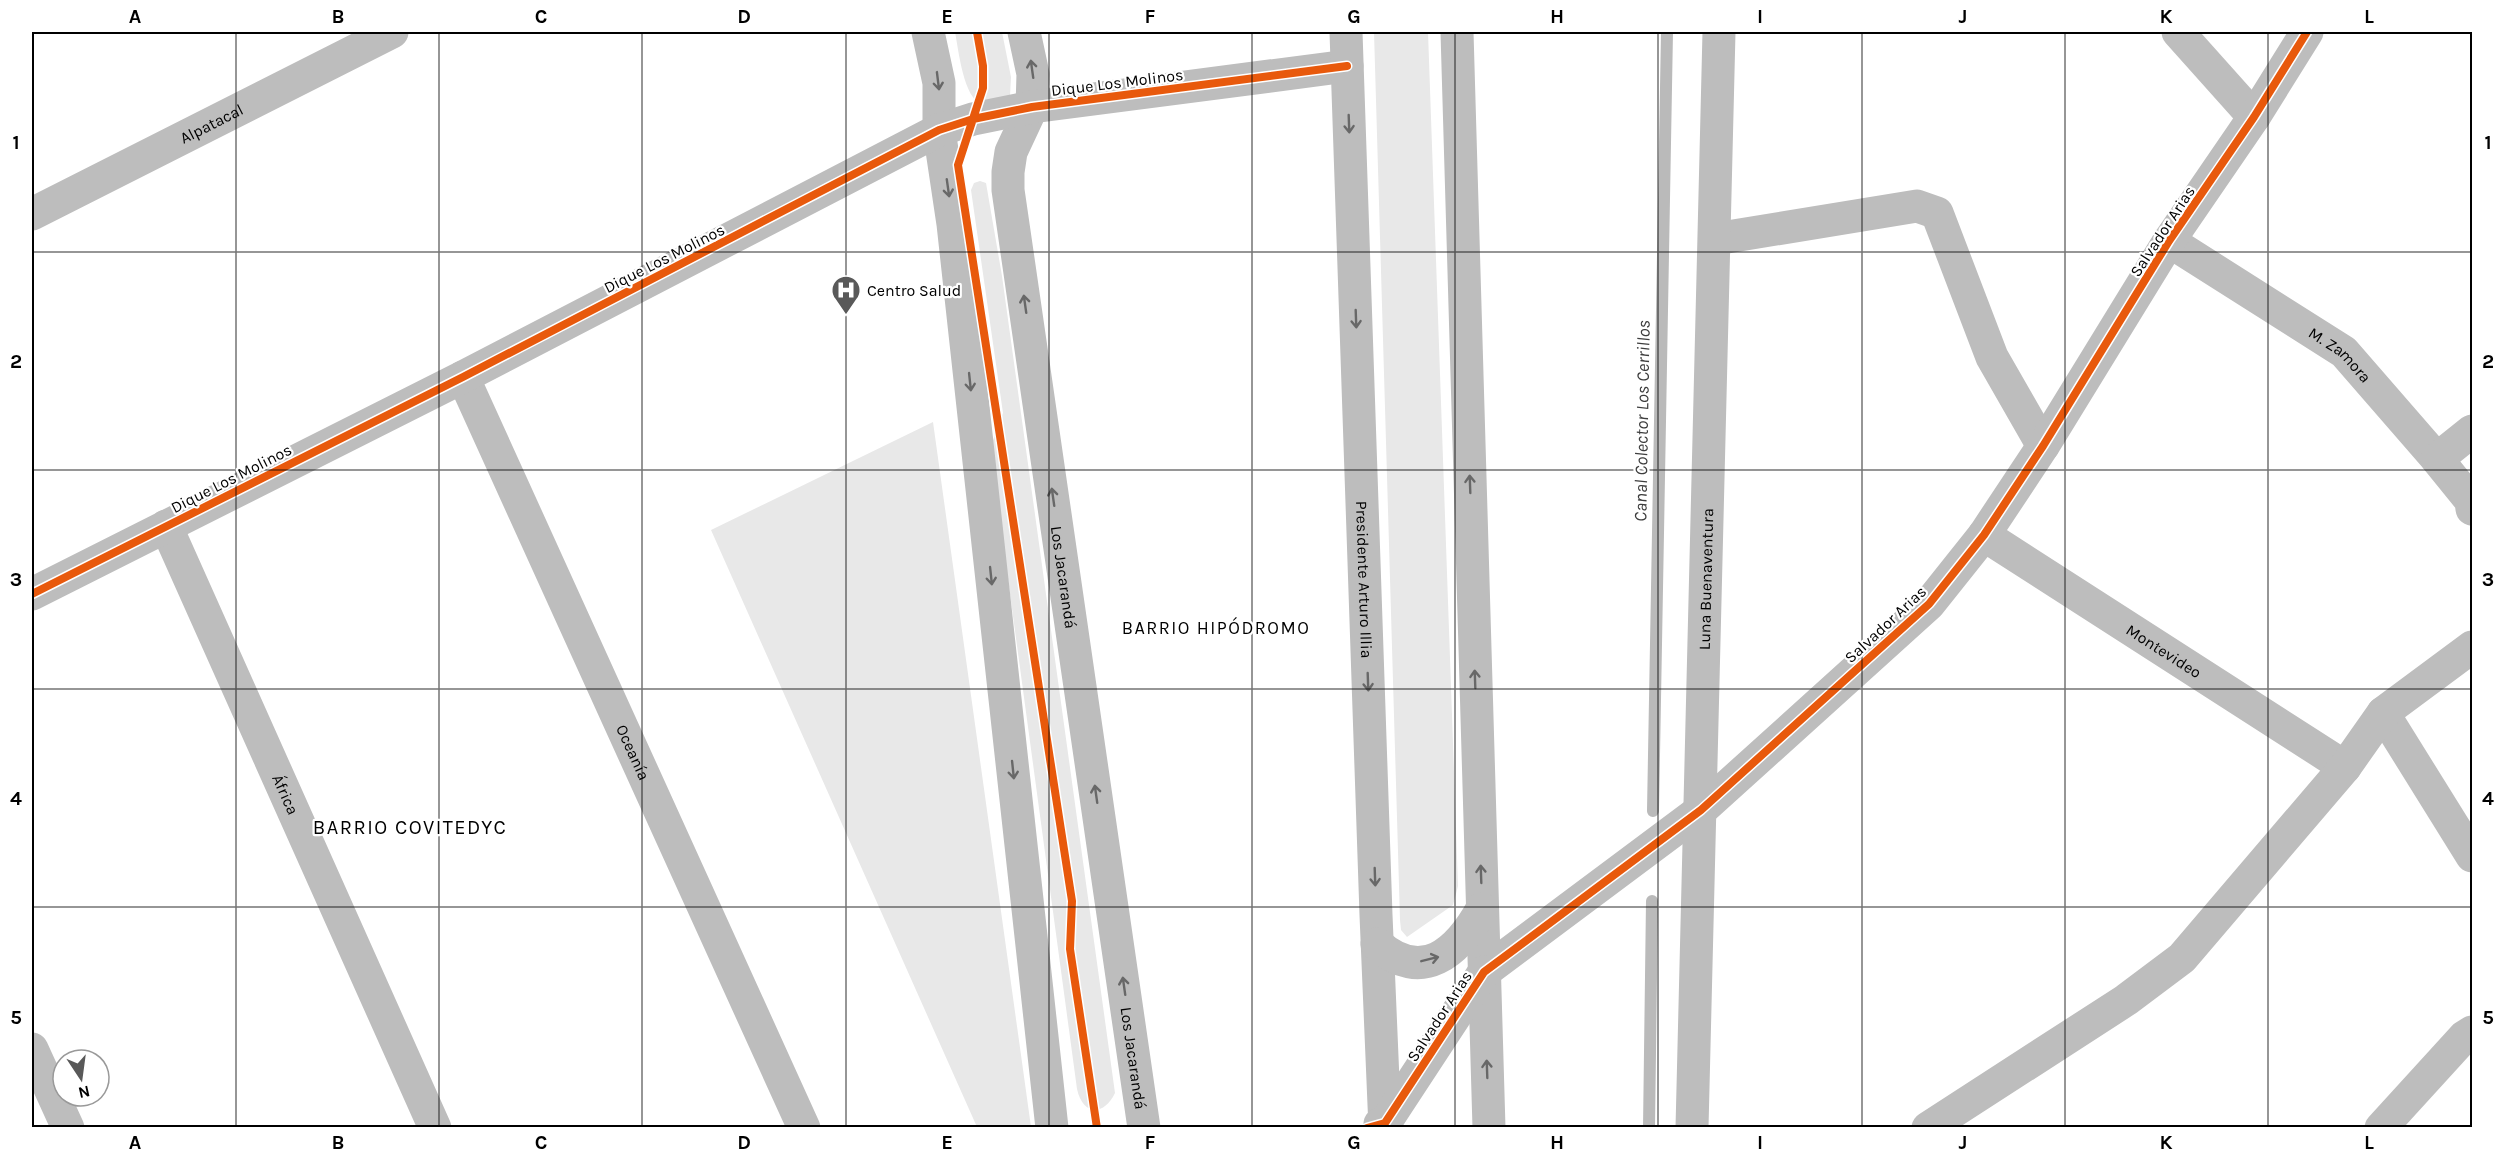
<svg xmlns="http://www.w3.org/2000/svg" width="2504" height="1159" viewBox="0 0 2504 1159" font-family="Karla,sans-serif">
<rect width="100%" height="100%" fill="#fff"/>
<path fill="#e8e8e8" d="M955 32H1002L1011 77 1010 96C1002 98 991 102 983 103 964 103 958 46 955 32Z
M1374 32H1428L1458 886 1453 905 1407 937 1401 930 1400 920Z
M980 181 986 183 1002 276 1115 1093C1104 1116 1083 1116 1077 1089L995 483 991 446 1003 413 971 190 974 183Z
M933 422 1031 1127H977L711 530Z"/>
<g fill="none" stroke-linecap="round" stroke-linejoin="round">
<path stroke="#bababa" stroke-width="12" d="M1653 811 1667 32
M1649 1128 1652 901"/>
<g stroke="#bdbdbd" stroke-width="33">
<path d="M928 32 939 83V130L953 224 1052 1128"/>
<path id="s1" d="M1024 32 1033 74 1032 107 1011 152 1008 172V190L1144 1128"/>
<path d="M2178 32 2254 117"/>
<path id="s2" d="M32 214 392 32"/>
<path d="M1715 239 1917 206 1937 213 1992 357 2043 446"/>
<path id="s3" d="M2169 241 2344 352 2437 459 2471 501 2472 509"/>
<path id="s4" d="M463 377 804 1128"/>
<path d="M2437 459 2472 431"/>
<path id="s5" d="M166 526 435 1128"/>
<path id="s6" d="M1984 535 2345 767"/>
<path d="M32 594 463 377 939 130 973 119 1032 107 1347 66"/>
<path d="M2383 713 2472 856"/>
<path d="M1484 972 1701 810 1929 604 1984 535 2043 446 2169 241 2254 117 2307 32"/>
<path d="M32 1049 68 1128"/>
<path id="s7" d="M1692 1128 1719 32"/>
<path d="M1928 1128 2126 1000 2182 958 2345 767 2383 713 2472 647"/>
<path d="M2381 1128 2464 1037 2472 1032"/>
</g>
<g stroke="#bdbdbd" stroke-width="33">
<path id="s8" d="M1346 32 1376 915 1385 1128"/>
<path d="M1457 32 1489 1128"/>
<path d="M1377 944C1422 985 1458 952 1482 909"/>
<path d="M1380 1124 1385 1123 1484 972"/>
</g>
<g stroke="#fff" stroke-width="11">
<path id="cycleway" d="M977 32 983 66V88L958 165 1072 901 1070 949 1097 1128
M32 594 463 377 939 130 973 119 1032 107 1347 66
M1367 1128 1385 1123 1484 972 1701 810 1929 604 1984 535 2043 446 2169 241 2254 117 2307 32"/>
</g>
<use href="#cycleway" stroke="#e8590c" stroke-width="8"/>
</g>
<defs><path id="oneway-shaft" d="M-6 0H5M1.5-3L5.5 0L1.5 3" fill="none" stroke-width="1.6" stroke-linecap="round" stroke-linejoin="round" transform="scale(1.5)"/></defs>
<g stroke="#686868">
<use href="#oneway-shaft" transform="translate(1032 69) rotate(-98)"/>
<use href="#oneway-shaft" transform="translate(938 81) rotate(83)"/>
<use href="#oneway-shaft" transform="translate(1349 124) rotate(88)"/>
<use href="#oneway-shaft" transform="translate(948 188) rotate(82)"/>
<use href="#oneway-shaft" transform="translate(1025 304) rotate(-98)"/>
<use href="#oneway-shaft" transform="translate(1356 319) rotate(88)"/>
<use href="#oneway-shaft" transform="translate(970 382) rotate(84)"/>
<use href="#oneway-shaft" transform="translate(1470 484) rotate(-92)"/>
<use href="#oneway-shaft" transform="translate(1053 497) rotate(-98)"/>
<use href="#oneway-shaft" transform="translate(991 576) rotate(84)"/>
<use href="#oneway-shaft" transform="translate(1475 679) rotate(-92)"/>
<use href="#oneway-shaft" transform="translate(1368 682) rotate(88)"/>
<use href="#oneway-shaft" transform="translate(1013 770) rotate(84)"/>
<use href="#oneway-shaft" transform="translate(1096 794) rotate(-98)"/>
<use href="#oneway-shaft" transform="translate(1481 874) rotate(-92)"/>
<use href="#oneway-shaft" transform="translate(1375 877) rotate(88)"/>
<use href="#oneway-shaft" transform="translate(1430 959) rotate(-14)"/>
<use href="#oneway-shaft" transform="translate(1124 986) rotate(-98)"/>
<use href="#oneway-shaft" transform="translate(1487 1069) rotate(-92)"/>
</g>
<path fill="none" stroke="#000" stroke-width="1.5" stroke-opacity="0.55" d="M236 32V1128M439 32V1128M642 32V1128M846 32V1128M1049 32V1128M1252 32V1128M1455 32V1128M1658 32V1128M1862 32V1128M2065 32V1128M2268 32V1128M32 252H2472M32 470H2472M32 689H2472M32 907H2472"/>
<defs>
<g id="hospital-pin" transform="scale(1.5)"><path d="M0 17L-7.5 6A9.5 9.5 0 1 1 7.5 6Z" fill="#595959" stroke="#fff"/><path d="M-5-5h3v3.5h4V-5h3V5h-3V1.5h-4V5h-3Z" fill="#fff"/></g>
</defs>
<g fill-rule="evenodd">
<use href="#hospital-pin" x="846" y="290"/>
</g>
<g text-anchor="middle" stroke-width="4.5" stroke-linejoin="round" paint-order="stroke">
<g font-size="16" fill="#000" stroke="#fff">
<text transform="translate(1117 82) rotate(-7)" y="6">Dique Los Molinos</text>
<text dy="6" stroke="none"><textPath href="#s2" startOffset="201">Alpatacal</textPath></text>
<text transform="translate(2162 231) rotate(-57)" y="6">Salvador Arias</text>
<text transform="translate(664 258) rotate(-27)" y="6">Dique Los Molinos</text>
<text dy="6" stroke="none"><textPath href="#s3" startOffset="206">M. Zamora</textPath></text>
<text transform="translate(231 478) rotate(-27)" y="6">Dique Los Molinos</text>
<text dy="6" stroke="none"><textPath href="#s1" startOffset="555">Los Jacarandá</textPath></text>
<text dy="6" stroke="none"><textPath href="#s8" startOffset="548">Presidente Arturo Illia</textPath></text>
<text dy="6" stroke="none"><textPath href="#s7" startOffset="549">Luna Buenaventura</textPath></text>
<text transform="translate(1885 624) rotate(-43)" y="6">Salvador Arias</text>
<text dy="6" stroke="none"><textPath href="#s6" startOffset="214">Montevideo</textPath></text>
<text dy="6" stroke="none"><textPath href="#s4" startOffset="412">Oceanía</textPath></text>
<text dy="6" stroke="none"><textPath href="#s5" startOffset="294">África</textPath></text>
<text transform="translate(1439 1016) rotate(-57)" y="6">Salvador Arias</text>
<text dy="6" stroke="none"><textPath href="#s1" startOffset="1041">Los Jacarandá</textPath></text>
</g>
<g font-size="16" fill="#000" stroke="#fff" text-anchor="start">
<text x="867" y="296">Centro Salud</text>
</g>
<g font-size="18" font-style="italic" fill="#3d3d3d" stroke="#fff">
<text transform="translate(1642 421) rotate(-89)" y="6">Canal Colector Los Cerrillos</text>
</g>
<g font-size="18" letter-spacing="1.5" fill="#000" stroke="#fff">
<text x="1216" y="634">BARRIO HIPÓDROMO</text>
</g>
<g font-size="20" letter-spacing="1.5" fill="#000" stroke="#fff">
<text x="410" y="834">BARRIO COVITEDYC</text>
</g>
</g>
<rect width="2504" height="1159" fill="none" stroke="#ffffff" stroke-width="66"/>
<g transform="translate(81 1078) rotate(167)"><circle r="28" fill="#ffffff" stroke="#999999" stroke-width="1.5"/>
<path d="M0-4.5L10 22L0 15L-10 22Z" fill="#595959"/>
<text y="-9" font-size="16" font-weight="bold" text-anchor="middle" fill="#000000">N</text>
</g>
<rect x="33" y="33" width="2438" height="1093" fill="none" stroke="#000" stroke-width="2"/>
<g font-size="20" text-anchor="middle" font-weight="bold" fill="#000">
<text x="135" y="23">A</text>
<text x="338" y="23">B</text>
<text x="541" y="23">C</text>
<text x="744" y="23">D</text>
<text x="947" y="23">E</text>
<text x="1150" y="23">F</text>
<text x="1354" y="23">G</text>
<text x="1557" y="23">H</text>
<text x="1760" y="23">I</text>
<text x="1963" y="23">J</text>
<text x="2166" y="23">K</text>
<text x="2369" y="23">L</text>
<text x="16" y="149">1</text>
<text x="2488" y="149">1</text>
<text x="16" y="368">2</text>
<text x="2488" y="368">2</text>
<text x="16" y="586">3</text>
<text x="2488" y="586">3</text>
<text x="16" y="805">4</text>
<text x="2488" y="805">4</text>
<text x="16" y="1024">5</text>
<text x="2488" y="1024">5</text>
<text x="135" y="1149">A</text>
<text x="338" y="1149">B</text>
<text x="541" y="1149">C</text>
<text x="744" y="1149">D</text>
<text x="947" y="1149">E</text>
<text x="1150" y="1149">F</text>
<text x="1354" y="1149">G</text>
<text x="1557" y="1149">H</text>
<text x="1760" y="1149">I</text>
<text x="1963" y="1149">J</text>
<text x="2166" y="1149">K</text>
<text x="2369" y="1149">L</text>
</g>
</svg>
